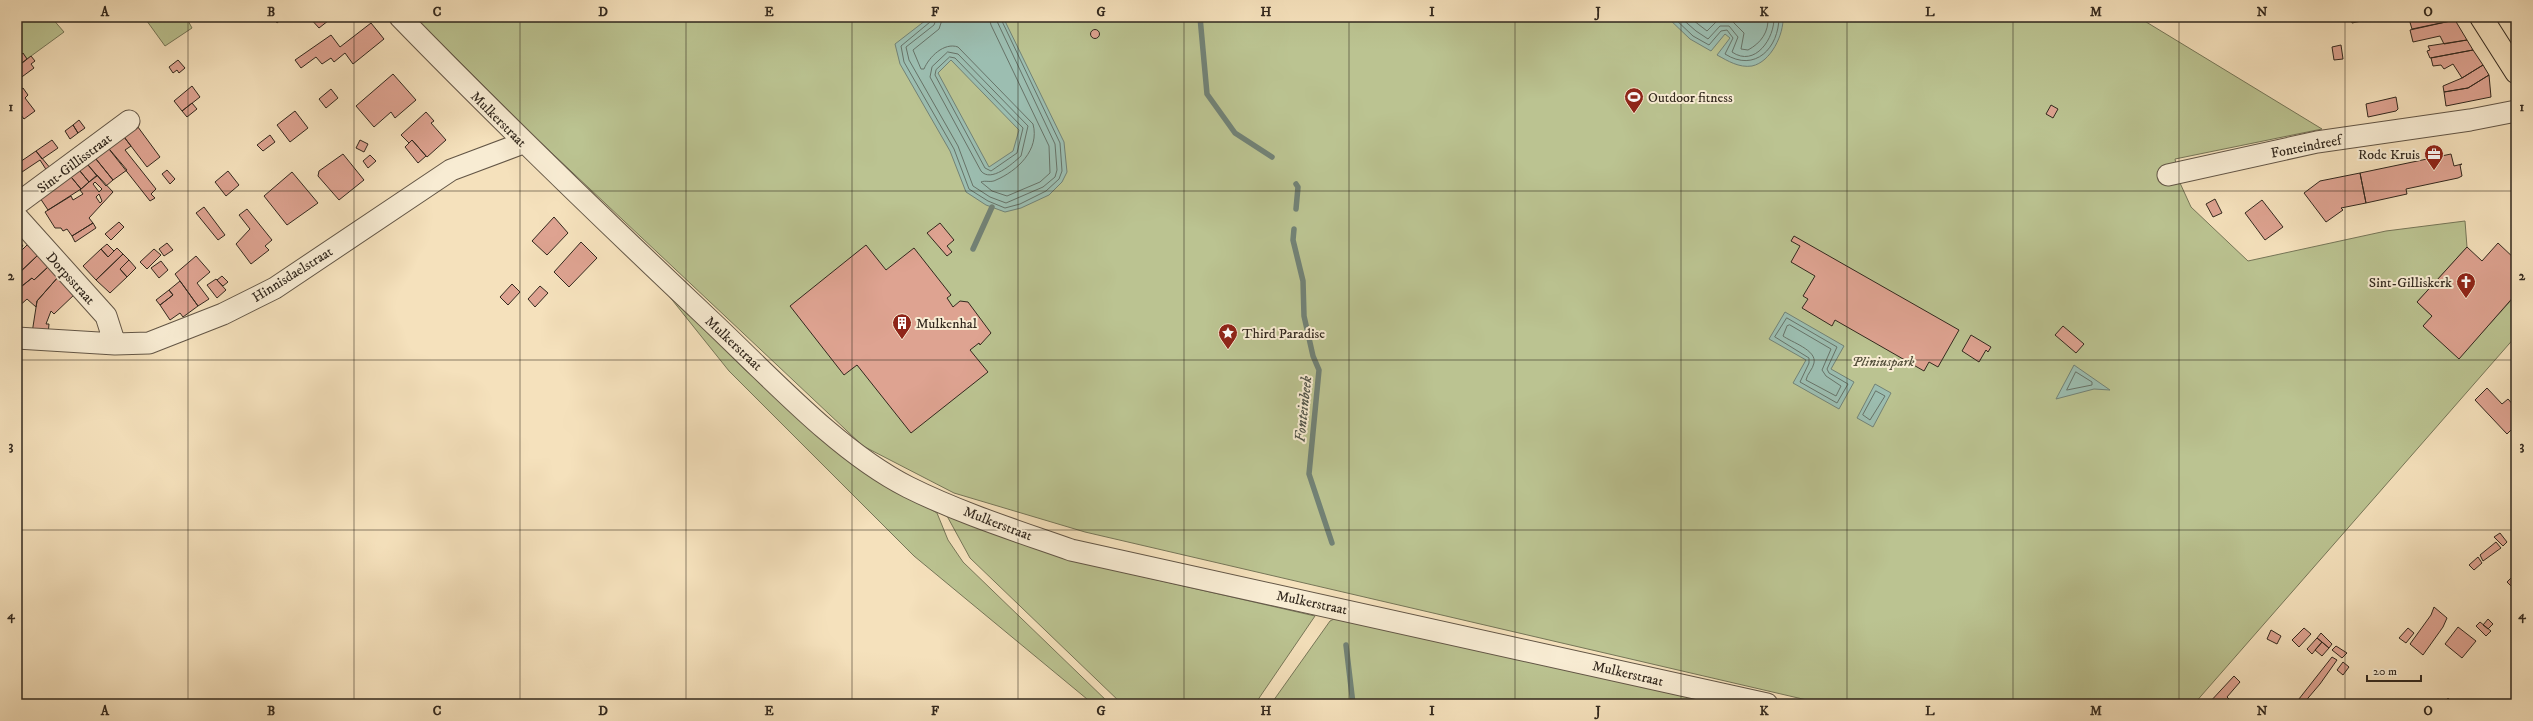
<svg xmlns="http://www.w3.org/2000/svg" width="2533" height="721" viewBox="0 0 2533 721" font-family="'IM FELL DW Pica',serif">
<rect width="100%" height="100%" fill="#f5e1bc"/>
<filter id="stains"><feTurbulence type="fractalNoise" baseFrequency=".005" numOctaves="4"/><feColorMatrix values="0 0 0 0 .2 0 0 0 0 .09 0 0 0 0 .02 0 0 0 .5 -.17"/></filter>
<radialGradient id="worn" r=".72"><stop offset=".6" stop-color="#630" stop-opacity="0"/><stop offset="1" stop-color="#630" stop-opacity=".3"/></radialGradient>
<path fill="#bbc391" stroke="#767658" d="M28 17H51L64 32 27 59 23 54 17 58V25Z
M144 17H186L192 28 165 46Z
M415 17H2138L2322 129 2175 159 2180 183 2191 207 2248 261 2386 231 2465 221 2467 247 2417 302 2432 316 2423 326 2459 358 2515 296 2516 336 2194 704H1824L1085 532 954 493 863 446 538 140Z
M665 291 745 370 809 426 873 475 937 513 948 540 963 562 1110 704H1093L914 556 729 371Z
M947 516 1070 560 1315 616 1255 704H1122L970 558Z
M1336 618 1720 704H1271L1330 621Z"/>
<path fill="#9cbeb1" stroke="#728276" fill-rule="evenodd" d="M930 17H1003L1064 142 1067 172 1062 182 1049 195 1021 208 1005 212 986 205 966 192 950 151 900 64 895 44ZM951 60 1019 130 1013 151 989 167 938 73Z
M1667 17H1783C1784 34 1771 62 1752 66 1739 68 1728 61 1717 55L1730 38 1725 34 1711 51 1690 39Z
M1785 312 1844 346 1831 369 1854 382 1839 409 1793 383 1806 360 1769 339Z
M2074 365 2110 390 2094 389 2056 399Z
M1875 384 1891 393 1873 427 1857 418Z"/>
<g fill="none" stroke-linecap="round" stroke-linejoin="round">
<path stroke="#677368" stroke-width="1" d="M932 17 930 22 901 46 904 62 954 149 969 189 988 201 1005 208 1020 204 1046 191 1059 179 1062 171 1060 143 1000 17
M937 17 934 25 906 47 909 60 958 146 973 186 990 197 1006 203 1043 187 1055 177 1057 170 1055 144 995 17
M943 17 939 29 913 50 921 69H924C929 57 944 42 958 47L1033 124C1040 150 1017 171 996 180 991 183 985 180 981 182L992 191 1007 196 1040 182 1050 173 1049 146 991 25 989 17
M1673 17 1693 36 1709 45 1721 31 1727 30 1733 38 1725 54C1755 73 1779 48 1779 17
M1680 17 1696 31 1708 39 1720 26H1729L1738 37 1732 52C1755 68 1775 38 1774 17
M1689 17 1707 31 1718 20 1732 21 1744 33 1741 49 1748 50C1761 43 1769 32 1768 17
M948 52 958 54 1028 126 1021 156C1012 164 991 183 981 171L930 77 932 67Z
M950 57 955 58 1023 128 1017 153 991 171 985 168 935 75 936 70Z
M1787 318 1837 347 1827 369 1829 373 1848 384 1837 403 1800 382 1809 363V358L1775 337Z
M1790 325 1831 349 1822 370 1826 376 1841 386 1836 396 1806 380C1807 374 1813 369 1814 363 1817 350 1791 342 1783 336L1787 326Z
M2076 372 2092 382V385L2067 390Z
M1876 391 1885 396 1870 420 1863 415Z"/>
<path stroke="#728276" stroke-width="5.5" d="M1200 17 1207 94 1235 133 1272 157
M1296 184 1298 187 1296 209
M1294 229 1293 240 1303 281 1304 316 1313 356 1319 370 1309 474 1332 543
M973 249 992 207
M1346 645 1353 704"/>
</g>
<path fill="#dea391" stroke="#32281e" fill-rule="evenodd" d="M273 17H284L277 23Z
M309 17H333L319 28Z
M2351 17H2380L2352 23Z
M2453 17 2455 20 2412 29 2409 19Z
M2516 17V24L2515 25 2511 18Z
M2455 20 2467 40 2444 44 2440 36 2413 42 2410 30Z
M371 23 384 39 353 64 345 53 334 62 331 58 322 64 316 57 301 68 295 60 331 35 340 47Z
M1090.5 34a4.5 4.5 0 1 1 9 0a4.5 4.5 0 1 1-9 0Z
M2467 40 2473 50 2430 58 2427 51 2430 50 2428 46Z
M2341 45 2343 59 2334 60 2332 47Z
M2473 50 2483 65 2462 78 2453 64 2444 69 2441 65 2433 66 2431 58Z
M23 53 27 59 18 66 17 58Z
M31 56 35 61 31 64 34 68 19 79 17 67Z
M178 60 185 68 179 73 177 70 173 73 169 67Z
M2483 65 2489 75 2468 88 2444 92 2443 86 2462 78Z
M393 74 416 100 395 118 391 112 374 127 356 106Z
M2489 75 2491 97 2446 106 2444 92 2468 88Z
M192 86 200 97 182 111 174 101Z
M23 88 28 95 25 98 35 111 24 119 17 110V92Z
M331 89 338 98 326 108 319 99Z
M2396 97 2398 109 2396 111 2368 117 2366 104Z
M192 103 197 109 187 117 182 111Z
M2051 105 2058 109 2053 118 2046 114Z
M295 111 308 128 290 142 277 125Z
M426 112 434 121 431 123 446 140 427 157 412 140 409 143 401 135Z
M79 120 85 128 78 133 73 125Z
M135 123 160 157 147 167 121 133Z
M73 125 78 133 70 139 65 131Z
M121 133 131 146 125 150 156 189 151 194 155 198 150 201 105 144Z
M270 135 275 142 263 151 257 145Z
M52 140 58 148 42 159 36 151Z
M360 140 368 144 364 152 356 148Z
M412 140 426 156 418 163 405 147Z
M105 144 127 170 113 180 92 154Z
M36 151 51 169 47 171 40 160 22 172 17 164Z
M91 153 113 180 106 186 83 159Z
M343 154 364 180 339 200 318 176 319 171Z
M2451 154 2454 166 2462 164 2460 165 2462 176 2458 178 2406 189 2407 194 2366 203 2360 173Z
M370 155 376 161 368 168 363 161Z
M83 159 97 176 89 182 75 165Z
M75 165 89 182 81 189 67 172Z
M167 170 175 179 170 184 162 174Z
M228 171 239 185 226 196 215 182Z
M67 172 81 189 48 210 38 195Z
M292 172 318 203 287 225 264 196Z
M2360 173 2366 203 2341 208 2343 210 2326 222 2304 193 2320 181Z
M97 175 113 192 89 218 93 223 72 236 67 229 63 231 61 228H55L45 212 71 196 73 200 83 194 80 190ZM95 182 102 189 99 192 93 184ZM99 194 102 201 100 203 96 197Z
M2215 199 2222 213 2213 217 2206 204Z
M2262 200 2283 227 2265 240 2245 213Z
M204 207 225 235 218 240 196 213Z
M247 209 272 240 265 246 269 250 251 264 236 244 250 229 239 215Z
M554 217 568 233 547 255 532 241Z
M119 222 124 227 111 240 105 234Z
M93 223 96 228 75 242 72 236Z
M940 223 954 240 947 246 952 252 947 256 927 233Z
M1794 236 1959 330 1938 367 1929 362 1924 371 1835 320 1832 326 1802 308 1808 299 1803 296 1815 276 1791 262 1800 246 1791 241Z
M17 238 23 246 17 250Z
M581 242 597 258 569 287 554 272Z
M167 243 173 250 164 256 159 249Z
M2498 243 2516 260V294L2459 359 2423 326 2432 316 2417 302 2467 247 2482 261Z
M107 244 114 251 108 257 101 249Z
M27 245 38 255 17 275V255Z
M866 245 886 270 914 248 951 295 947 298 953 307 960 301 968 302 991 333 980 345 979 343 970 350 988 372 911 433 857 365 844 375 790 306Z
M117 248 123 254 96 280 83 266 101 249 108 257Z
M154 249 161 255 147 269 140 262Z
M123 254 129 260 120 269 127 277 110 293 96 280Z
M38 255 49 266 34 280 32 278 17 290V275Z
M196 256 210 272 197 283 209 299 198 306 175 274Z
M129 260 136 268 127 277 120 269Z
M161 261 168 270 159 278 151 268Z
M49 266 59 276 37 301 36 307 27 299 17 308V290L32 278 34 280Z
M59 276 76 293 54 314 51 311 46 324H49L48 335 32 333 37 301Z
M222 276 228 282 223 286 217 280Z
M216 279 226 290 217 298 207 285Z
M180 281 198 306 183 317 180 313 170 320 160 305 173 295 169 290Z
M512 284 520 292 508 305 500 297Z
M540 286 548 293 535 307 528 299Z
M169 290 173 295 160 305 156 300Z
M2063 326 2084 344 2076 353 2055 335Z
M1971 335 1991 347 1988 352 1986 350 1979 362 1962 351Z
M2487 388 2502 404 2508 399 2516 408V414L2513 416 2515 419 2512 422 2515 426 2507 434 2475 400Z
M2500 533 2507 542 2503 546 2494 537Z
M2496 542 2501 548 2483 561 2480 555Z
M2478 557 2482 563 2474 570 2469 565Z
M2516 573V583L2512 587 2507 582Z
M2434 607 2447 618 2443 627 2423 655 2410 644 2431 615Z
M2488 619 2493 624 2488 629 2483 625Z
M2480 622 2491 631 2486 636 2476 626Z
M2458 627 2476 641 2462 658 2445 644Z
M2304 628 2311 634 2299 647 2292 640Z
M2408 628 2414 633 2406 643 2399 638Z
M2271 630 2281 636 2277 644 2267 639Z
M2321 633 2332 644 2329 648 2317 638Z
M2317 638 2322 642 2312 654 2307 649Z
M2322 642 2329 648 2322 656 2315 650Z
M2336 646 2347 653 2342 658 2332 650Z
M2332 657 2337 660 2320 684 2303 704H2295Z
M2343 662 2349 667 2343 675 2337 670Z
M2234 676 2240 682 2227 697 2231 701 2228 704H2208Z
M2448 698 2454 704H2443Z"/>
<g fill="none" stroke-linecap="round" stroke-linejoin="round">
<g stroke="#635646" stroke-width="23">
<path id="street" d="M400 17C502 122 608 224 715 325 771 378 840 453 908 487 960 513 1017 531 1071 550L1767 704
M2168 175 2317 142 2470 120 2516 111
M17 204 129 121
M17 217 106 316 115 344
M17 338 115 344 149 343 223 314 275 288 451 170 523 143"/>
</g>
<g stroke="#32281e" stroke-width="24">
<path id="primary" d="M2481 17 2516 72"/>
</g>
<use href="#street" stroke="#f8ecd3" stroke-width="21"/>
<use href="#primary" stroke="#f5e1bc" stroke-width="22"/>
</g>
<path fill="none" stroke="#32281e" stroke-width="1" stroke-opacity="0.55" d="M188 17V704M354 17V704M520 17V704M686 17V704M852 17V704M1018 17V704M1184 17V704M1349 17V704M1515 17V704M1681 17V704M1847 17V704M2013 17V704M2179 17V704M2345 17V704M17 191H2516M17 360H2516M17 530H2516"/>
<defs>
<g id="stadium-pin" transform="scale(1)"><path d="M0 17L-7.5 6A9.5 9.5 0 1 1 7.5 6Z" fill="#8f2418" stroke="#f8ecd3"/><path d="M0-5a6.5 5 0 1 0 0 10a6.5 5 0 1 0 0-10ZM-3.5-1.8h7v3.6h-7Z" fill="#fff"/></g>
<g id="office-pin" transform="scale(1)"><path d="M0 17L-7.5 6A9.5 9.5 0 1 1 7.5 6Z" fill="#8f2418" stroke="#f8ecd3"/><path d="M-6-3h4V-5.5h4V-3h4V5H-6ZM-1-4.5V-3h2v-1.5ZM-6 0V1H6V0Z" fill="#fff"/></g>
<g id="church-pin" transform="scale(1)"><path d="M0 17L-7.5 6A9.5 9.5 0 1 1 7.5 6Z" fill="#8f2418" stroke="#f8ecd3"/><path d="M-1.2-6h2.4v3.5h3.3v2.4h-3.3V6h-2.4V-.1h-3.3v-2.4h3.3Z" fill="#fff"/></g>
<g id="building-pin" transform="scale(1)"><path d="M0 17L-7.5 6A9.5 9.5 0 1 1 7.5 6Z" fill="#8f2418" stroke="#f8ecd3"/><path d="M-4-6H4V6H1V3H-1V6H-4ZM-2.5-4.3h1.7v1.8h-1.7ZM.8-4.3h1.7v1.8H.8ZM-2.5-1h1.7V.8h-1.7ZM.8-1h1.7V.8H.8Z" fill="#fff"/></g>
<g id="sight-pin" transform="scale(1)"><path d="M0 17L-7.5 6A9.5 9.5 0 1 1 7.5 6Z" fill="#8f2418" stroke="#f8ecd3"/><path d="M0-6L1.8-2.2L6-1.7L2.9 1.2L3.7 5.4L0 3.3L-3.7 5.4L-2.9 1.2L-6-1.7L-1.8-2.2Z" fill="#fff"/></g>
</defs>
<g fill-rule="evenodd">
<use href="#stadium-pin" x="1634" y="97"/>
<use href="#office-pin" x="2434" y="154"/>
<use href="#church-pin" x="2466" y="282"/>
<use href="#building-pin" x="902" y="323"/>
<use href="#sight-pin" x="1228" y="333"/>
</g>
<g text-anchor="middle" stroke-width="4" stroke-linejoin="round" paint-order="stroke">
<g font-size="14" fill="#32281e" stroke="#f8ecd3" text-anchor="start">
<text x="1648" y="102">Outdoor fitness</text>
<text x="2420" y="159" text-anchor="end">Rode Kruis</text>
<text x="2452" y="287" text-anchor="end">Sint-Gilliskerk</text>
<text x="916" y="328">Mulkenhal</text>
<text x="1242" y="338">Third Paradise</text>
</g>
<g font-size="14" fill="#32281e" stroke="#f8ecd3">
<text transform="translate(499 119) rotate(45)" y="5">Mulkerstraat</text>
<text transform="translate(2306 146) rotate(-11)" y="5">Fonteindreef</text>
<text transform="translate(74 163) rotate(-37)" y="5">Sint-Gillisstraat</text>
<text transform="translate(292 274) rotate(-32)" y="5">Hinnisdaelstraat</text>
<text transform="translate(71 278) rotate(48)" y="5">Dorpsstraat</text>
<text transform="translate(734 343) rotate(43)" y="5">Mulkerstraat</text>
<text transform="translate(998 523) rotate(21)" y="5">Mulkerstraat</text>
<text transform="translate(1312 602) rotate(12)" y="5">Mulkerstraat</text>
<text transform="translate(1628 673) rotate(13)" y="5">Mulkerstraat</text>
</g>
<g font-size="14" font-style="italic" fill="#544f3b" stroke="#f8ecd3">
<text x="1883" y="366">Pliniuspark</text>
</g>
<g font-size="15" font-style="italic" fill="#52554a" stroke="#f8ecd3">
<text transform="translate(1303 409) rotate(-84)" y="5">Fonteinbeek</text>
</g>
</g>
<rect width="2533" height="721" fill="none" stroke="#f5e1bc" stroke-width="44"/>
<path d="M2367 675v6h54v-6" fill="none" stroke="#32281e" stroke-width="2"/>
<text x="2373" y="675" font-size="12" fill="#32281e" stroke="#f8ecd3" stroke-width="3" paint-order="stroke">20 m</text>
<rect x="22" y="22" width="2489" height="677" fill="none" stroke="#32281e" stroke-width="1.5"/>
<g font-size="13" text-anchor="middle" font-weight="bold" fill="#32281e">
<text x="105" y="16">A</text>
<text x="271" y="16">B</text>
<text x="437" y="16">C</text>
<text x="603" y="16">D</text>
<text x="769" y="16">E</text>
<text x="935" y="16">F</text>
<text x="1101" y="16">G</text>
<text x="1266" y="16">H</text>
<text x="1432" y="16">I</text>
<text x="1598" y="16">J</text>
<text x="1764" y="16">K</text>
<text x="1930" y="16">L</text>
<text x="2096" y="16">M</text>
<text x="2262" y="16">N</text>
<text x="2428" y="16">O</text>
<text x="11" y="111">1</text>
<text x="2522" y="111">1</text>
<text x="11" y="280">2</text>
<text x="2522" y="280">2</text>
<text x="11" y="450">3</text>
<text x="2522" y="450">3</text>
<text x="11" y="619">4</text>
<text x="2522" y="619">4</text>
<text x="105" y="715">A</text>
<text x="271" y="715">B</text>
<text x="437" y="715">C</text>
<text x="603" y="715">D</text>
<text x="769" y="715">E</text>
<text x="935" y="715">F</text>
<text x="1101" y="715">G</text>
<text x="1266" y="715">H</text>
<text x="1432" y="715">I</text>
<text x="1598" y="715">J</text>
<text x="1764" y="715">K</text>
<text x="1930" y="715">L</text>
<text x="2096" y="715">M</text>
<text x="2262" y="715">N</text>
<text x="2428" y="715">O</text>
</g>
<rect width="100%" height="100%" filter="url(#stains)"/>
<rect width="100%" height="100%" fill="url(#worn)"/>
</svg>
